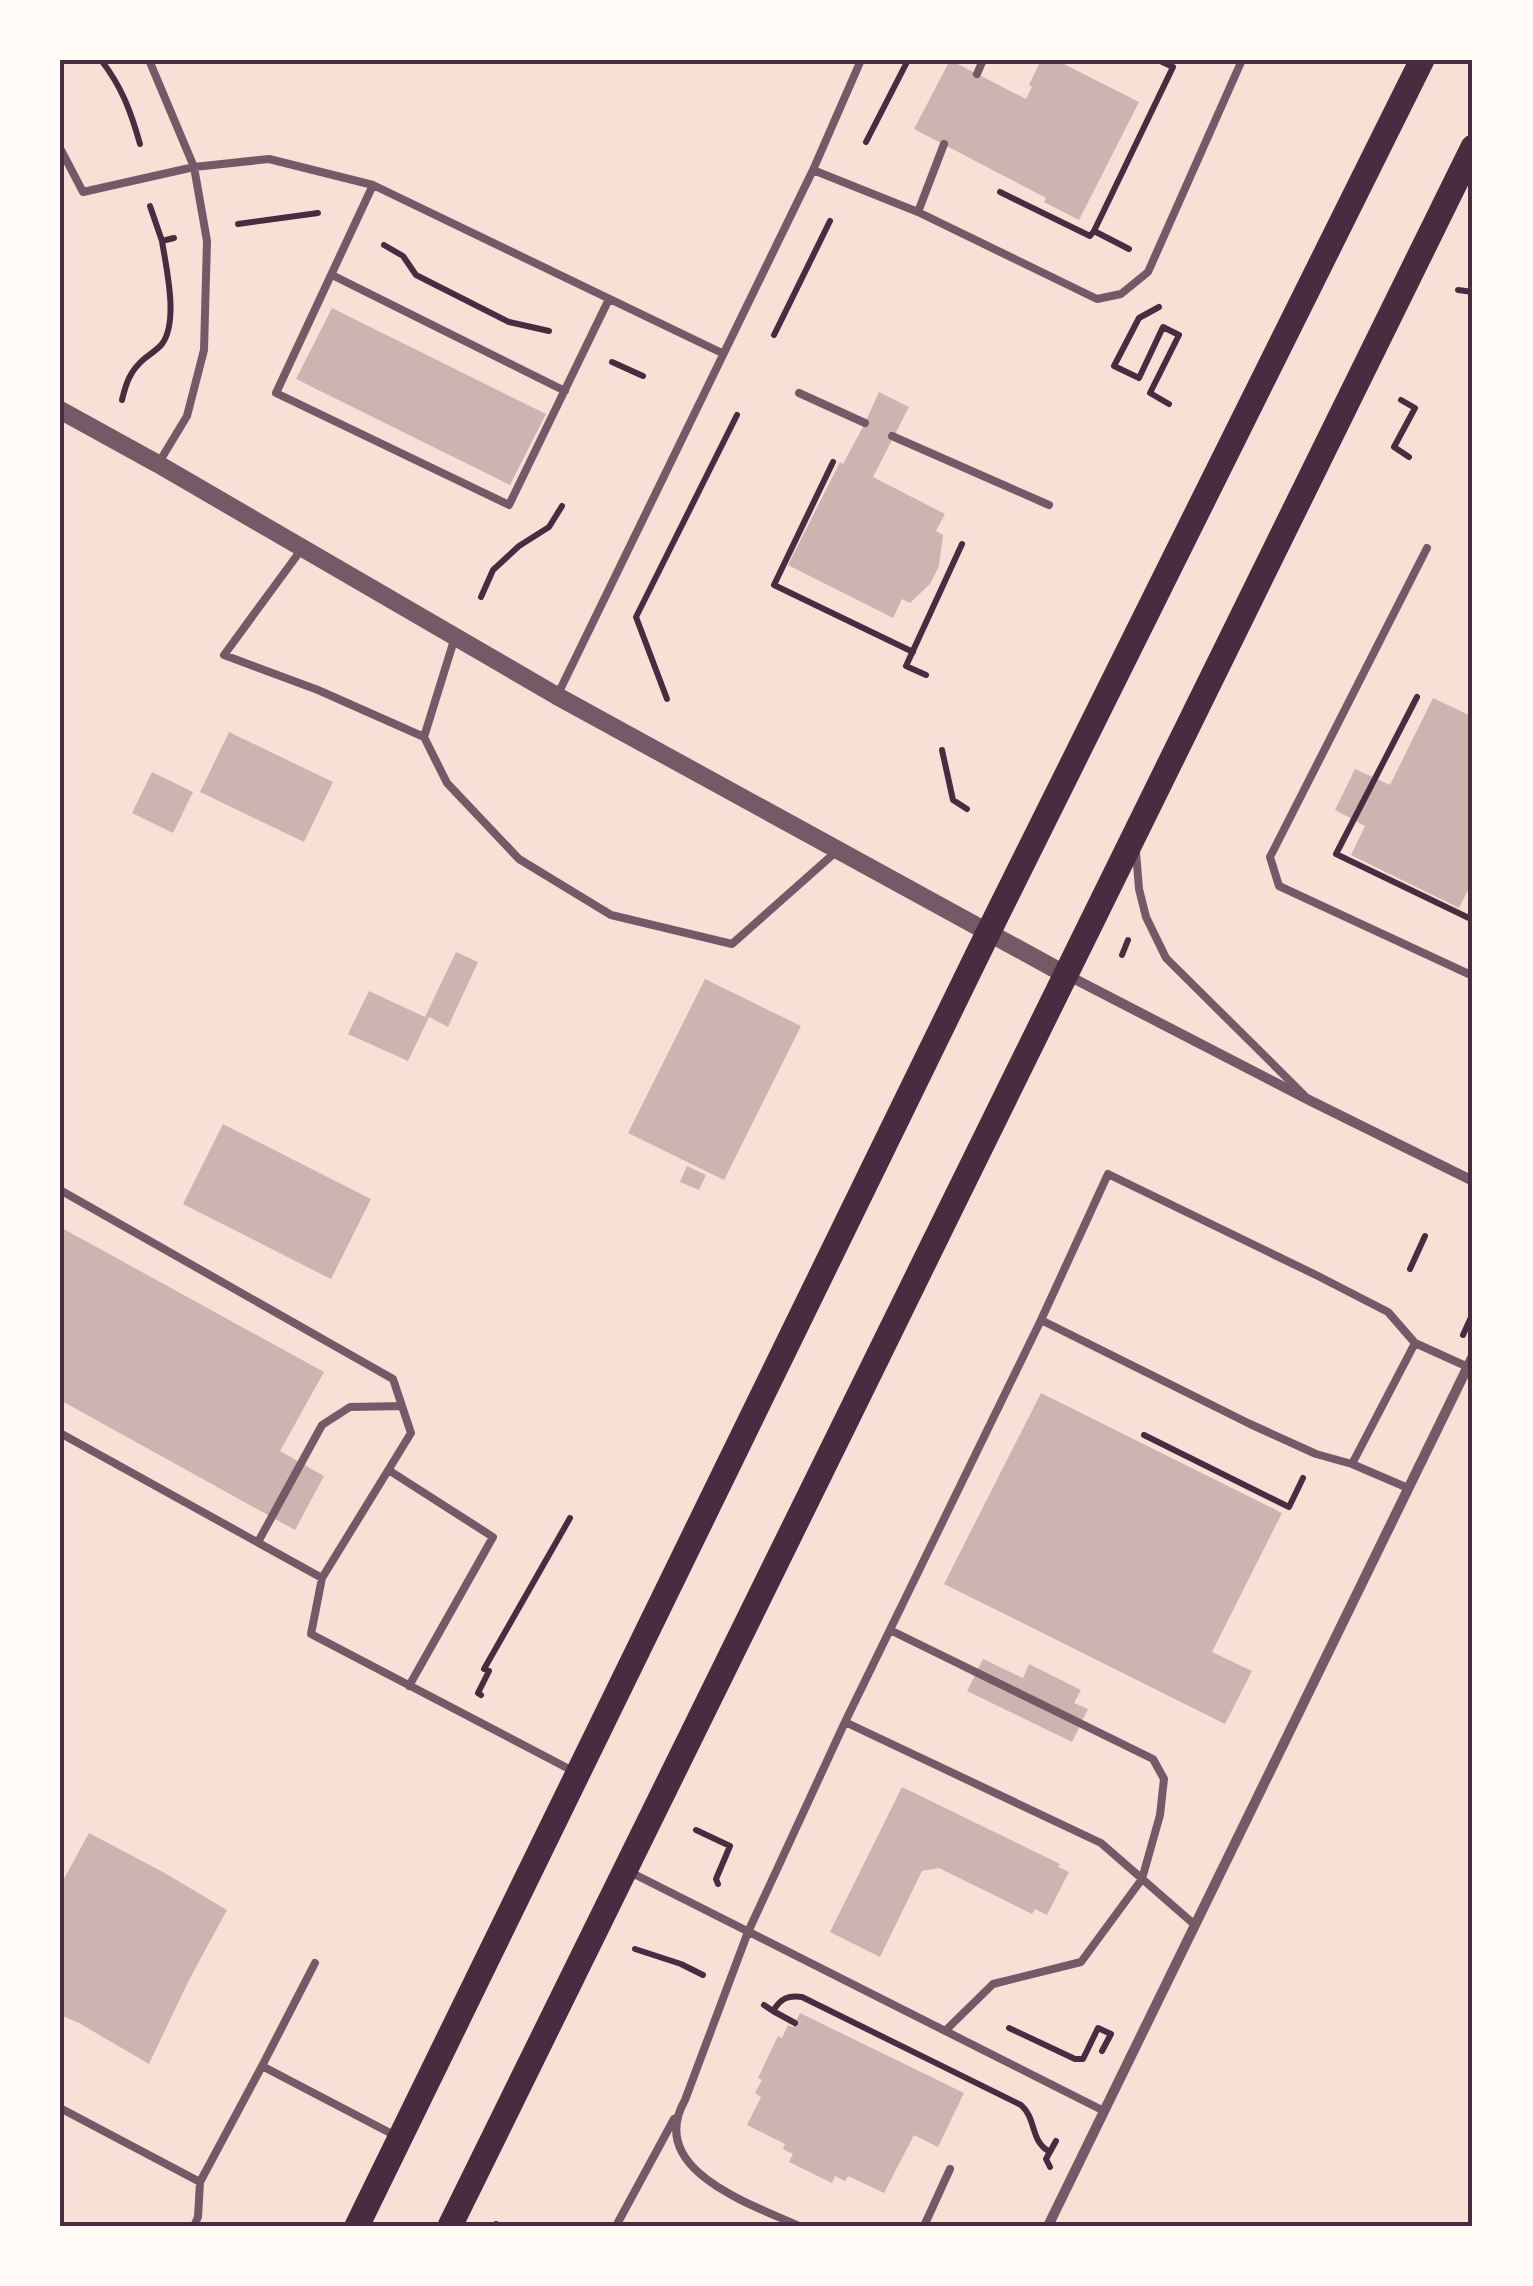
<svg xmlns="http://www.w3.org/2000/svg" width="1533" height="2286" viewBox="0 0 1533 2286" font-family="Lato,sans-serif">
<rect width="100%" height="100%" fill="#f7e1d7"/>
<path fill="#ccb4b1" d="M950 60 1026 99 1032 87 1029 85 1041 60H1056L1139 102 1079 220 1044 202 1046 198 914 129Z
M332 308 546 414 510 485 296 379Z
M879 392 909 407 873 477 945 514 936 531 943 535 939 566 930 584 910 603 902 599 893 618 788 565 840 462 843 464 865 423Z
M1433 698 1473 717V880L1459 908 1351 855 1365 826 1335 810 1355 769 1390 785Z
M229 732 333 782 304 842 200 792Z
M152 772 193 792 173 833 132 813Z
M456 952 478 962 448 1027 429 1017 408 1061 348 1034 369 991 425 1017Z
M705 979 801 1026 724 1180 628 1133Z
M223 1124 371 1199 331 1279 183 1204Z
M687 1166 706 1175 699 1190 680 1182Z
M60 1227 324 1372 280 1451 324 1476 295 1530 60 1400Z
M1041 1393 1282 1513 1212 1652 1252 1671 1225 1724 944 1584Z
M983 1659 1023 1678 1029 1664 1081 1690 1074 1703 1088 1709 1072 1742 967 1691Z
M902 1787 1060 1864 1058 1867 1069 1872 1047 1915 1035 1909 1032 1914 939 1868 922 1871 880 1957 830 1932Z
M89 1833 163 1872 227 1910 189 1980 149 2064 79 2023 60 2015V1886Z
M800 2013 964 2093 938 2147 914 2135 884 2193 848 2176 845 2181 835 2176 832 2183 789 2162 793 2154 783 2149 785 2144 747 2125 761 2097 755 2093 762 2080 758 2078 778 2036 782 2038 788 2025 793 2027Z"/>
<g fill="none" stroke-linecap="round" stroke-linejoin="round">
<path stroke="#4a2c40" stroke-width="6" d="M101 60C122 87 131 112 140 144
M866 142 908 60
M1000 192 1090 236 1094 231
M150 206 162 241
M238 224 318 213
M384 245 403 256 416 275 509 322 549 331
M1129 249 1094 231 1173 67 1158 60
M1458 290 1473 292
M1159 307 1139 318 1114 366 1139 378 1163 327 1179 335 1150 393 1169 404
M774 335 830 221
M612 362 643 376
M122 400C126 383 130 371 144 359 150 354 157 350 162 344 179 321 166 267 162 241L174 238
M1401 400 1415 408 1394 447 1409 457
M833 462 774 585 913 652
M481 597 493 570 519 546 549 527 562 506
M926 675 906 666 962 544
M1417 697 1336 854 1473 920
M667 699 636 617 737 415
M942 750 953 800 967 809
M1122 955 1128 940
M1410 1269 1425 1236
M1463 1335 1473 1313
M1144 1435 1289 1507 1303 1478
M481 1695 478 1693 489 1671 484 1669 570 1518
M696 1830 730 1846 716 1879 718 1884
M635 1949 681 1964 703 1975
M764 2005 773 2011C781 1998 788 1995 802 1997L1021 2105C1037 2119 1030 2142 1050 2152
M773 2011 795 2023
M1009 2028 1075 2059H1083L1098 2028 1111 2034 1102 2051
M1050 2167 1046 2159 1056 2141
M496 2224 501 2226"/>
<path stroke="#755966" stroke-width="8" d="M149 60 194 167 207 241 204 350 187 416 158 464
M977 74 983 60
M60 148 83 192 194 167 269 159 373 185 722 353
M813 170 918 212 1097 299 1121 294 1148 272 1242 60
M373 185 276 393 509 505 609 299
M918 212 944 144
M332 275 565 391
M799 393 865 423
M892 436 1049 505
M1427 548 1270 857 1279 886 1473 976
M301 550 224 655 318 690 424 737
M455 637 424 737 447 783 519 859 611 915 732 944 838 850
M557 696 813 170 861 60
M1136 852 1139 889 1146 917 1166 958 1304 1095
M60 1190 393 1379 411 1433 322 1578 311 1634 573 1771
M1041 1320 1108 1174 1318 1276 1388 1312 1415 1343
M60 1433 322 1578
M1352 1464 1415 1343 1468 1367
M390 1471 493 1537 409 1686
M258 1542 322 1425 350 1407 402 1406
M890 1630 1153 1759 1164 1779 1160 1815 1142 1879 1081 1962 993 1984 945 2031
M845 1722 1041 1320 1250 1424 1316 1454 1352 1464 1408 1488
M630 1872 1104 2111
M262 2066 315 1963
M60 2108 200 2182 262 2066 396 2136
M194 2226 198 2217 200 2182
M616 2226 674 2119
M799 2226C751 2204 645 2170 685 2100L748 1932 845 1722 1101 1843 1195 1925
M924 2226 950 2169"/>
<path stroke="#755966" stroke-width="10" d="M1067 975 1311 1101 1473 1181
M1048 2226 1473 1356"/>
<path stroke="#755966" stroke-width="18" d="M60 410 158 464 557 696 1066 975"/>
<path stroke="#4a2c40" stroke-width="25" d="M357 2226 988 933 1422 60
M450 2226 1473 147"/>
</g>
<rect width="1533" height="2286" fill="none" stroke="#fffaf5" stroke-width="125"/>
<rect x="62" y="62" width="1408" height="2162" fill="none" stroke="#4a2c40" stroke-width="4"/>
</svg>
